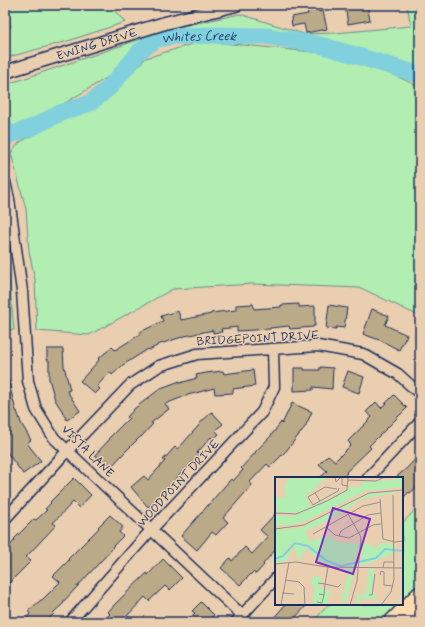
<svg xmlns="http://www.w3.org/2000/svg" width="425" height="627" viewBox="0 0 425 627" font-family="Mynerve,sans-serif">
<rect width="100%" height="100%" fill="#e9ceb0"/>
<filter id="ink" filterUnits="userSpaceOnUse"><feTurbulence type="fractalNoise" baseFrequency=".025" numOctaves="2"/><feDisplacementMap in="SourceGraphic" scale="8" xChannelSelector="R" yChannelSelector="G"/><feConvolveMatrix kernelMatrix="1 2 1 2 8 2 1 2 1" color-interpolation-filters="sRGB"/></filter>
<g filter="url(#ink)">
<path fill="#b2edb2" stroke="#668e88" d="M8 5H109L125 22 68 41 5 58V30L11 27Z
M407 5H420V70L406 64 316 39 239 28 176 31 147 40 113 74 55 109 12 129 5 99V85L173 28 240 14 304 34 336 33 411 26Z
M202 41 323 53 396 76 420 87V315L419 316 361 288 252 284 173 289 89 335 37 331 35 280 29 251 26 209 11 153 20 142 55 124 106 101 146 58Z
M5 237 6 245 14 330 5 329Z
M420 504V585L402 603V524Z
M329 604H401L383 622H313Z"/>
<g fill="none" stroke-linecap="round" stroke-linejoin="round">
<path stroke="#81d0dd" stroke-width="17" id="s1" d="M5 137 33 127 60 113 90 103 110 87 141 50 157 39 175 36 218 35 266 36 320 45 358 56 420 75"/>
</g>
<path fill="#ba8" stroke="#1b2f5e" d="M306 5H318L319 12 323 11 327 29 306 33 304 24 292 26 291 17 308 14Z
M345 5H367L370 20 348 24Z
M253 304 254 309 281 307V305L299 304V307L315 306V326H313V327L290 329 289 326 270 328V329L237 331V327L221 329 222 332 213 333V330L185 336 157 345V346L149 350 148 349 123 365 112 375 110 372 97 386 100 389 95 394 80 381 99 360 98 359 112 347 115 350 141 334 140 332 163 321 161 316 178 311 181 320 211 314V313L236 310V305Z
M329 305 347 308 344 328 336 327V329L326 328Z
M372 309 389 316 385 325 407 335 399 350 382 341 363 334Z
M47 349H63L64 366 70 390 67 391 80 411 67 420 62 412H63L55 400 49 379V360H47Z
M320 367 333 368 332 389 313 387V390L294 391V368H304V370H320Z
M253 370 255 386 233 389V393L215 394 214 388 188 395 165 404 169 409 151 423 153 424 141 437H140L124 453 110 468 95 455 110 439 109 438 129 418 127 417 134 409 161 388 180 381V383L197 378 196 375 206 373 223 371 224 374Z
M348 371 364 377 359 393 342 387Z
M5 379H8L16 411H17L21 423 31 440 27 443 41 461 23 474 9 455 5 448Z
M394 395 407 408 369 446 371 448 346 472 347 473 342 478H320L327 471 319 464 328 455 335 461 351 445 348 441 372 417 366 412 376 402 381 408Z
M292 403 312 412 305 427 286 451 270 467 267 464 250 482 252 485 223 518 228 522 216 535 212 532 197 550 181 536 231 479 233 481 243 470 241 468 256 452H255L270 437 281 422 282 424Z
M212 412 223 424 215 430 219 434 213 439 211 437 197 453 199 455 191 464 186 470 185 469 161 495 148 507 131 487 144 476 148 480 165 461 163 460 175 447 178 449 200 424H199Z
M420 454V484L410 493 409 492 402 499V478H395L407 468Z
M74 478 91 495 79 508 73 502 53 523 56 525 26 557 31 561 5 587V551L15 540 14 539 34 519 36 520 47 510 45 509 51 503 50 502Z
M276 513V549L263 564 264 565 256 574 253 572 240 585 221 568 230 558 232 561 245 547 252 554 268 537 260 530Z
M110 515 123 527 119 532 123 536 112 547 113 548 63 602 64 603 53 613 54 614 45 622H23L30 614 28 611 41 600H42L60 582 53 576 69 560 68 559 99 528 98 527Z
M163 559 182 578 170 590 165 586 149 601 145 597 127 616 134 622H102L110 614 108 612 115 604 147 573 148 575Z
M201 602 214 615 206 622H186L195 613 192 611Z
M286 604H308L291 622H270Z"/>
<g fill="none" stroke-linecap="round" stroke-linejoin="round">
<g stroke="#1b2f5e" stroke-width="13">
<path id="minor" d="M5 182 9 199 22 291 28 381 36 409 54 438 242 615
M368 478 420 422
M5 519 67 451 130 385 159 366 197 354 318 346 363 354 398 374 420 394
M70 622 151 530 262 412 274 387 273 349
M236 622 276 578"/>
</g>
<g stroke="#1b2f5e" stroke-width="15">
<g id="tertiary">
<path id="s2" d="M5 72 165 23 236 5"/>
</g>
</g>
<g stroke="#1b2f5e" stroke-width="20">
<path id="motorway" d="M393 622 420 595
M414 622 420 616"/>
</g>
<use href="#minor" stroke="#e9ceb0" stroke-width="10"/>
<use href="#tertiary" stroke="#e9ceb0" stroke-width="12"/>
<use href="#motorway" stroke="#fedbac" stroke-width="17"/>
</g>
</g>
<g text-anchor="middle" stroke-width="3" stroke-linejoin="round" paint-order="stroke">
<g font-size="12" fill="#1b2f5e" stroke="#e9ceb0">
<text dy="4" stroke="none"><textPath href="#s2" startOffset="96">EWING DRIVE</textPath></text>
<text transform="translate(258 338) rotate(-3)" y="4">BRIDGEPOINT DRIVE</text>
<text transform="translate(88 451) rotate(45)" y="4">VISTA LANE</text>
<text transform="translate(178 483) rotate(-47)" y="4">WOODPOINT DRIVE</text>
</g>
<g font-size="13" font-style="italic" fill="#253f6b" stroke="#e9ceb0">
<text dy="5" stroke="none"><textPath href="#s1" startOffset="227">Whites Creek</textPath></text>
</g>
</g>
<g transform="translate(275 477)">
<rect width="128" height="128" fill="#e9ceb0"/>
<path d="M17 0 25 3 30 0H52L31 19 36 29 51 23 26 36 2 35 0 20 11 21 9 8ZM121 0H128V10L90 14 31 44 18 48 0 49V38L18 39 27 36 72 14 74 10H85L88 5 121 3ZM128 14 87 22 53 44 30 54 33 62 38 64 50 58 64 65 84 67 80 84 62 88 52 84 33 68 23 66 16 67 8 78 0 81V53L25 51 94 17ZM92 66 101 71 106 66H113L119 69 118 77 86 89V68ZM20 67 31 70 58 88 66 89 80 85V89L64 90 58 89 44 84 41 87 43 81 29 72 25 85 18 70 11 84 0 86V82L10 78ZM68 91 80 92 71 125 66 124 73 97ZM94 91 99 92 97 116 101 117 102 122H85L84 126H81L82 118 91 117ZM38 99 47 100 45 111 55 113 52 128H37L40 110 36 109Z" fill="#b2edb2"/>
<path fill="none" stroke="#81d0dd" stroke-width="2" d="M0 82 8 79 20 66 33 69 52 84 66 89 101 81 110 72 128 74"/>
<path fill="none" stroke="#978e8f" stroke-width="1" d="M60 0 61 5 66 0M67 0V8L73 9M73 3 101 4 110 0M40 16 45 24 63 14 64 11M105 22 108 62 120 65 128 64M45 24 38 28 33 20 50 10 62 12M0 36 21 37 52 24 72 13 73 0M73 37 86 60 82 104 75 128M51 50 60 58 74 61 98 48 106 47M0 52 29 48 94 16 128 13M38 57 88 29 106 25M64 59 66 54 93 38 106 36M0 87 21 85 51 90 128 91M53 90 50 107 63 110 66 107M108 91 109 85H119M105 98 106 94 109 95V108L118 109M11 103 24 105 29 110 30 128M43 106 50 107 49 118 44 117M7 116 19 117M94 118H97L100 97M42 125 47 126 49 118M6 128 14 85M67 128H100M106 128 116 115 119 102 118 18"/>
<path fill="#7b2cbf" fill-opacity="0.15" stroke="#7b2cbf" stroke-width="2" d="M58 31 95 42 78 97 41 85Z"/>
<rect width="128" height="128" fill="none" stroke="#1b2f5e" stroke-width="2"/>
</g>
<rect width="425" height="627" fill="none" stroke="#e9ceb0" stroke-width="20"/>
<rect x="10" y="10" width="405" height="607" fill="none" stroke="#1b2f5e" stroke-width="1.5" filter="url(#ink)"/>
</svg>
